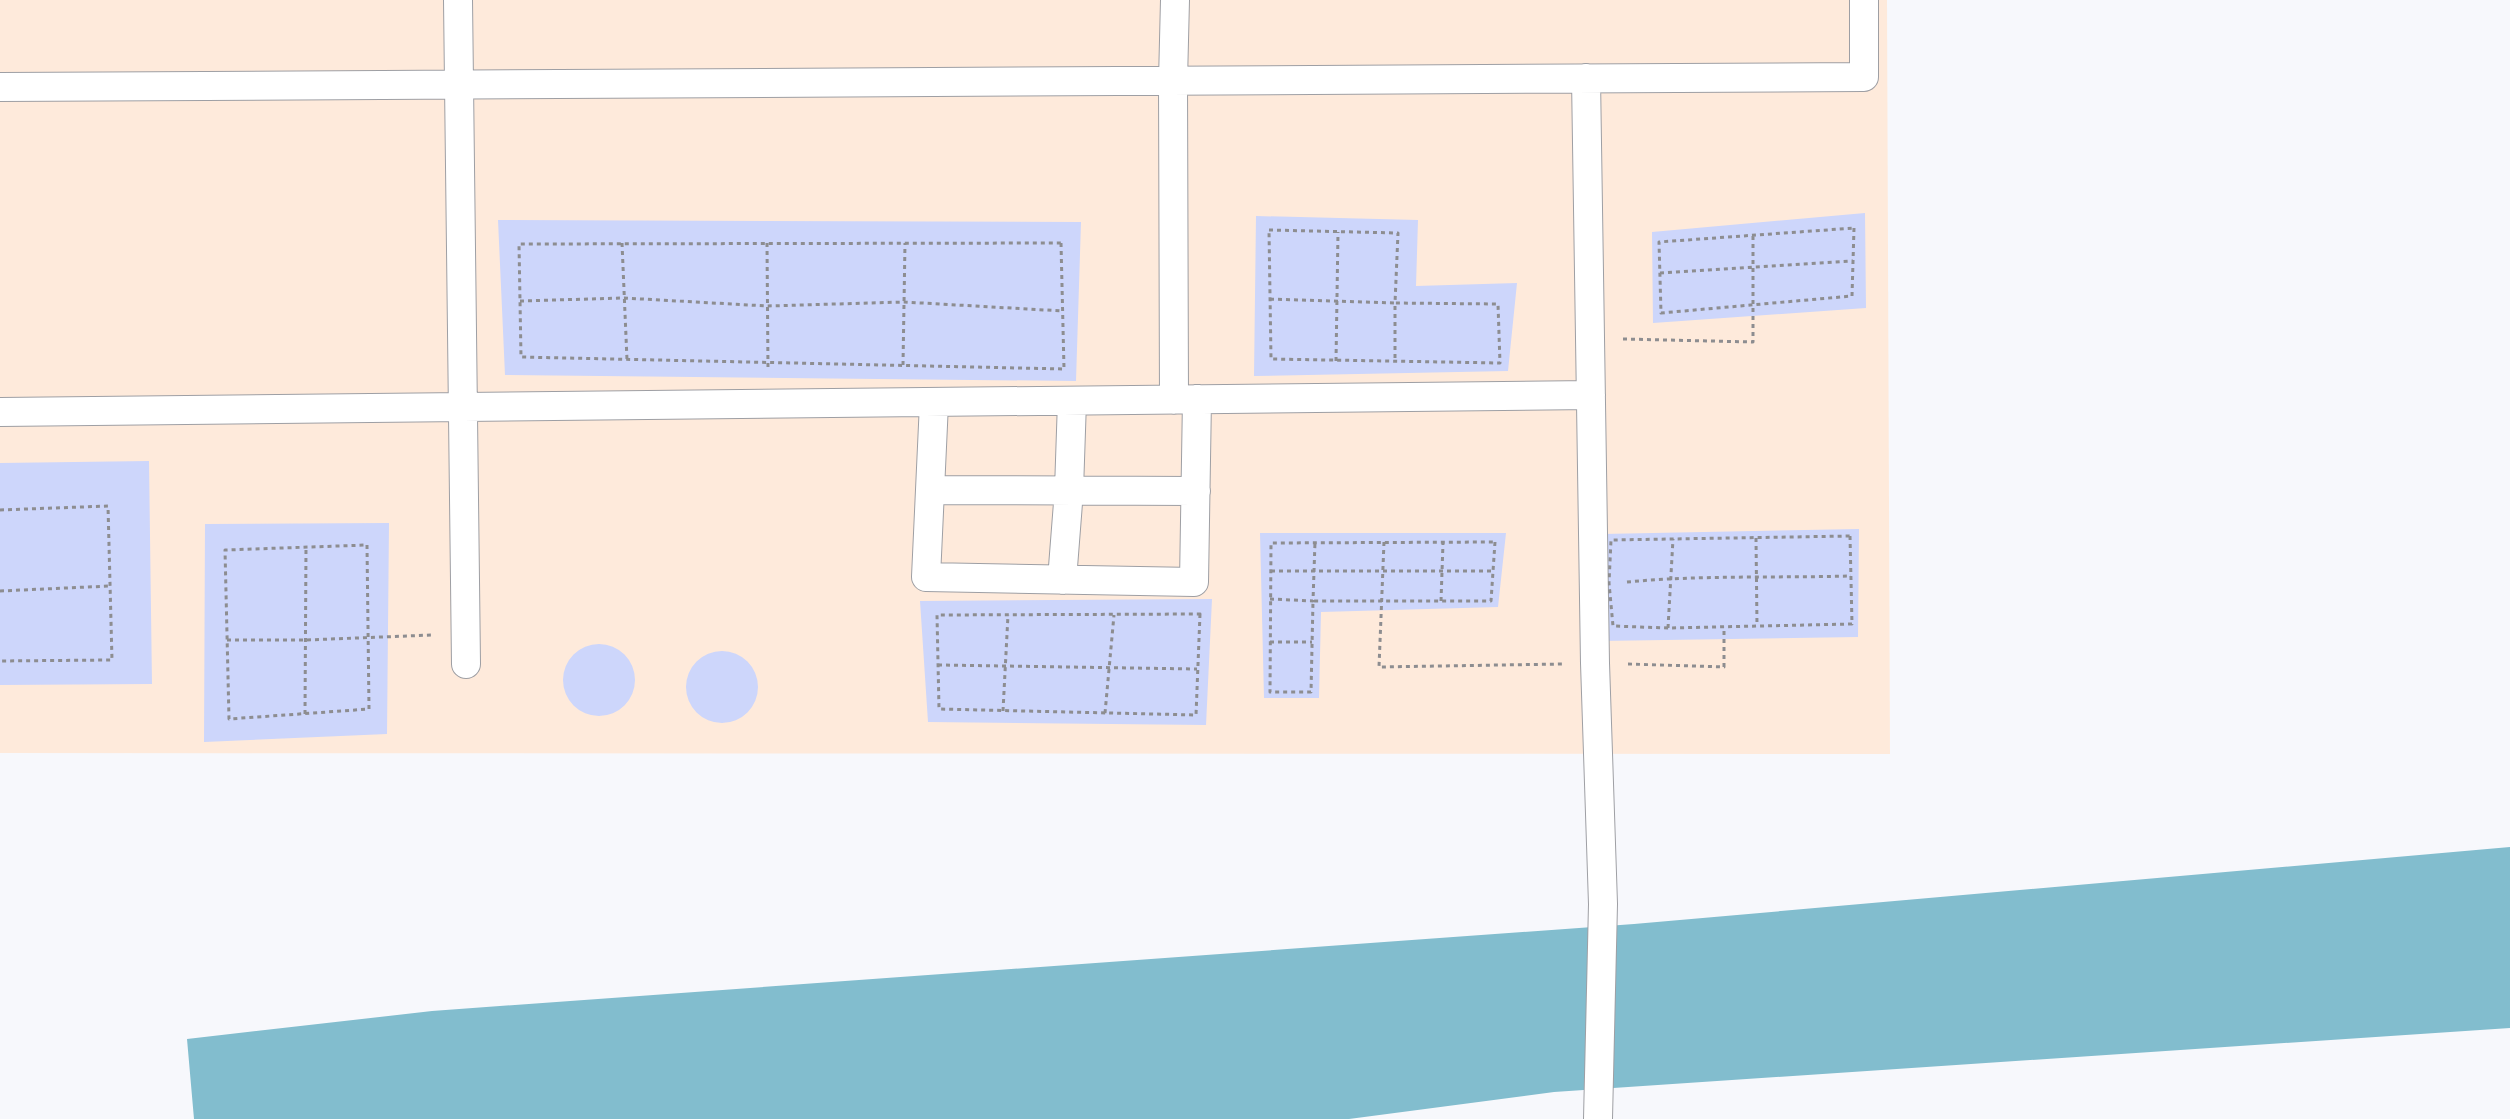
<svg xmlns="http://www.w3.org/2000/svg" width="2510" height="1119" viewBox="0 0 2510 1119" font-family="'Sofia Sans Condensed',sans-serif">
<rect width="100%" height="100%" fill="#f7f8fc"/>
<path fill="#feeadb" d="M0 0H1887L1890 754 0 753Z"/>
<path fill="#82bdce" d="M2510 847V1028L1554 1092 1349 1119H194L187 1039 432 1011 1634 924Z"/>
<path fill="#cdd6fb" d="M1865 213 1866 308 1653 323 1652 232Z
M1256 216 1418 220 1416 286 1517 283 1508 371 1254 376Z
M498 220 1081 222 1076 381 505 375Z
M149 461 152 684 0 685V463Z
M389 523 387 734 204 742 205 524Z
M1859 529 1858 637 1599 641 1602 534Z
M1260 533H1506L1498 607 1321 612 1319 698H1264Z
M1212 599 1206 725 928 722 920 601Z
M563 680a36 36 0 1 1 72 0a36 36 0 1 1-72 0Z
M686 687a36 36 0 1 1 72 0a36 36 0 1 1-72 0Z"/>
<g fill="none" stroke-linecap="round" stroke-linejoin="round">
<g stroke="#9e9fa4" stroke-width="30">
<path id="minor" d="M458 0 466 664
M1586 78 1595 663 1603 904 1598 1119
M0 87 1864 77V0
M1174 400 1173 81 1175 0
M934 403 926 577 1194 582 1197 399
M0 412 1591 395
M930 490 1196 491
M1062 580 1069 490 1072 401"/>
</g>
<path stroke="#8d8d90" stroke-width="3" stroke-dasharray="4 4" stroke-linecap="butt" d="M1854 228 1852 296 1661 313 1659 242Z
M1269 230 1398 233 1395 303 1498 304 1500 363 1271 359Z
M622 243 627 360
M767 243 768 370
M1061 243 1064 369 521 357 519 244Z
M1660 273 1853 261
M1270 299 1395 303V361
M520 301 624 298 767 306 904 302 1063 311
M1623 339 1753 342V235
M1336 361 1338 232
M903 365 905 243
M0 510 108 506 112 660 0 661
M1850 536 1852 624 1668 628 1613 626 1609 583 1611 540Z
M1756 538 1757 626
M1384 542 1379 667 1562 664
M1495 542 1491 601H1313L1311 692H1270L1271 543Z
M367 545 369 709 229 719 225 550Z
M1271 571H1493
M1627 582C1701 575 1777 578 1851 576
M0 591 110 586
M1270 599 1313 601 1315 542
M1441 601 1443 543
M1200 614 1196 715 939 709 937 615Z
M1668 628 1673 539
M227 640H306L432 635
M1270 642H1312
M1628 664 1724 667V627
M938 665 1197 669
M1003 711 1008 615
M1105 713 1114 615
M305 714 306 547"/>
<use href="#minor" stroke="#fff" stroke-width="28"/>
</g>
</svg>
